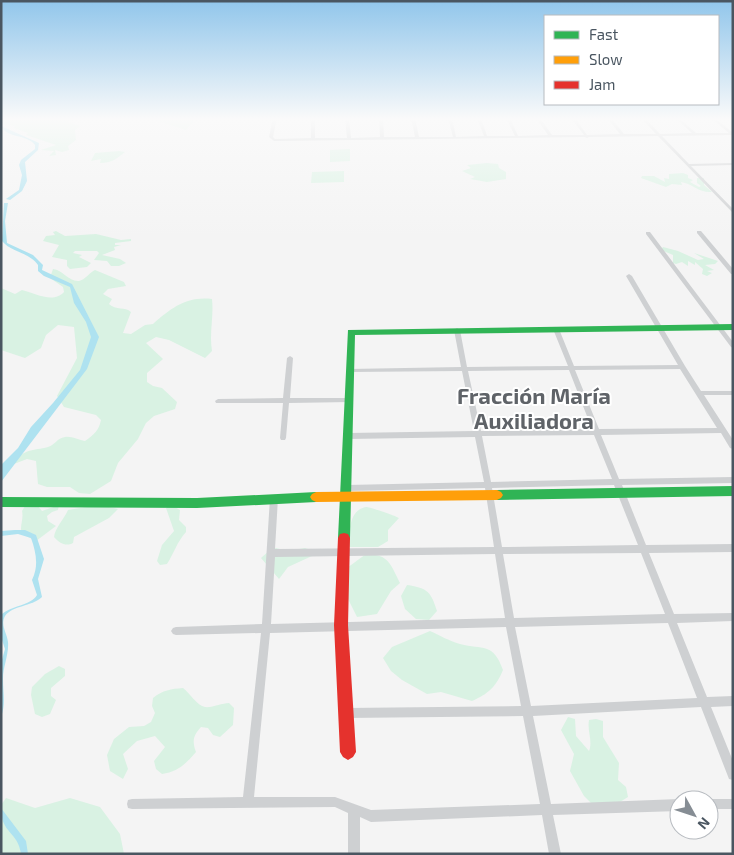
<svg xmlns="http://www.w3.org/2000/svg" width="734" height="855" viewBox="0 0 734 855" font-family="'Exo 2',sans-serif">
<rect width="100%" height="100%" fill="#f4f4f4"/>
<path fill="#d9f2e3" d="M1 118H75L68 122 80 126 75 130 76 140 68 146 69 150 62 152 55 150 56 155 49 156 54 151 41 150 56 145 26 135 28 133 14 128 15 126 1 123Z
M160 118H238L195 119 186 130 158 121Z
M350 149V161L330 162V150Z
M119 151 125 152C116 159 112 163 100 163L101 159 91 161 95 153Z
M487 163 498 164 499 168 506 172V179L487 182 470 179 475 177 462 171 471 168 467 165Z
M344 171V182L311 183 312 172Z
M683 173 688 175V178L693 180 690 182 699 187 701 186 697 183V178H704V185L712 192C699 193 693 184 681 182L682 185 672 184 666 187 641 178 642 176H654L665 182 664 178 669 179V174Z
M56 231 65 236 96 234 121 240 131 239V241L115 243V245H121L114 247 115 250 102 255 120 259 126 263 119 266H111L107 261 94 260 99 253 97 251H75L73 253 82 255 79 257 91 263 87 267 70 269 67 266V260L52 257 59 245 43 241 46 236 55 235 53 232Z
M663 247 678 251 698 260 704 259 694 253 718 261 715 264 705 265 714 270 707 271 712 273 707 276 702 274 703 269 695 262V265L688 261V266L682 262 676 264 673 263V255L661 250Z
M53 269C63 270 69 282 79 281 85 280 89 273 95 270L124 282 126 286 108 289 103 294 112 299 109 304C116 311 125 306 131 312L123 333 131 334 145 325 153 324C171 308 187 296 212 299 214 317 209 333 212 351L205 358 169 340 156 337 146 343 163 359 147 373V382L153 386 162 388 177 402 175 409 154 416 146 423 138 439 118 463 111 481 90 494 79 493 70 487H47L38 484 36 461 27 459 14 464C23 448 33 451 48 447 55 445 57 438 65 437 71 436 79 440 85 441 94 435 99 430 101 420L96 415 64 407 57 396 77 358 74 327 58 325 46 335 41 348 25 358 1 350V288L15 294 22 290C35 293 53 304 64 292L63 287 50 278Z
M37 505 42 511 59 505 58 510 52 512 47 516 48 521 56 526 36 541 22 534C19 526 24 520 22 511L25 506Z
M99 505 118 509 109 518 74 537 73 543C66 547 59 543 54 537 55 528 64 519 68 510Z
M171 505 180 510 179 520 186 527V532C177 542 174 553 167 564L160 565 157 561 162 545 174 531 166 508Z
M366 507C370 507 396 516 399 518L388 530V541L378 547H345C351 533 348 510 366 507Z
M276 548 288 551 305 548 311 550 312 556 288 567 279 579 261 558 270 550Z
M366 554C389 554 391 565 400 583L391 591 377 614 357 617 345 593 347 568Z
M407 585C428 588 431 592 437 611L429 620 416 619 405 609 401 596Z
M430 631C439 635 449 641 460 644 483 650 493 642 503 670 496 687 488 694 472 701L441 692 427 694 402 680 391 671 383 658 392 647Z
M59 666 65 669V676L51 688V696L56 700 50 714 42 717 35 714 31 695 32 687 45 674Z
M183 688C190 693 197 706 205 707 212 708 222 703 229 703L234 708 233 725 220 737 213 735 208 728 201 727C193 736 192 741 196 752 186 764 177 772 162 774L156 769 154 761 165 747 155 736 137 741 123 754 128 769 123 779 110 771 107 755 114 739 129 727 144 726 151 722 155 713 152 706 153 698C163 690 171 689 183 688Z
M568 717 575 719 576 736 589 751C593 741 587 731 589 720L596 719 603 721V737L619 763 618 780 626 787 628 797 615 805 592 804 584 796 570 771 574 754 561 730Z
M6 798 35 808 70 798 100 807 120 834 124 854H1V805Z"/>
<path fill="#aee2f0" d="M1 126 39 143 38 150 25 162 27 181 22 191 10 200 6 199 19 190 22 175 19 165 21 160 35 149V145C27 134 6 138 1 126Z
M4 203H8L5 221 7 243 33 255 43 265 42 270 72 284 99 337 87 369 1 482V465L18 448 31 427 53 403 80 370 91 337 86 322 74 303 70 287 44 276 38 271V265C29 252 12 253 2 241Z
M15 530H25L36 535 44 559 38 579 42 597C31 607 13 605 5 616 0 625 7 633 8 642 9 655 3 666 3 679 3 693 6 704 1 717V663L5 649 1 637V615C11 605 31 606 37 595L32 580C39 566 36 552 31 538L18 534 1 536V531Z
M1 808 26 841 28 854H21C18 831 1 834 1 808Z"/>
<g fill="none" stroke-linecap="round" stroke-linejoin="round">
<path fill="#ced0d2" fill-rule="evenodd" d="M273 118H277L273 137 275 139 311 138V118H315V138H347L345 118H349L351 138 380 137 379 118H383L384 137H415L411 118H415L419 137H453L448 118H452L456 137 484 136 477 118H481L487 136H515L506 118H510L518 136 548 135 536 118H540L552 135H584L571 118H575L587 135 620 134 607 118H611L624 134H656L641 118H645L660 134 692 133 675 118H679L696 133H729L711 118H715L733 133V135L662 136 689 164 733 163V165L691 166 733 209V213L658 136 589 137 587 138 585 137 274 141 269 137Z
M697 231H701L733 269V274H731L697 233Z
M646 232H650L733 342V348L731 347 646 234Z
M629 274 632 276 685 366 701 391H733V395H704L733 440V449L730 448 721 433 601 435 619 479 733 477V483L622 485 646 545 733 544V552L649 553 674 614 733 613V621L677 623 707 697 733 696V706L711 707 733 761V780L729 779 701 707 533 716 551 804 679 799 680 800H679V811L553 815 561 854H549L542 815 371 822 360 817V854H348V813L335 807 132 809 128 808 127 804 128 800 132 799 243 797 261 633 176 635 173 634 171 631 173 628 176 627 262 624 270 498 271 496 274 495 277 496 278 498 275 549 494 547 485 488 347 491 344 490 343 488 344 486 347 485 484 482 475 437 348 439 346 438 345 436 346 434 348 433 474 431 462 371 351 372 348 370 349 369 461 367 454 330 457 328 460 330 467 367 568 366 553 329 556 327 559 329 574 366 678 365 626 276ZM680 369 717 428 599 429 575 370ZM569 370 592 429 481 431 468 371ZM594 435 612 479 491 482 482 436ZM614 485 638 545 502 547 492 488ZM641 553 665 614 514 618 503 554ZM495 554 505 618 271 624 275 557ZM668 623 697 698 531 706 515 627ZM506 627 521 706 346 708 342 709 341 713 342 717 346 718 523 716 540 804 371 810 335 797H254L270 633Z
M290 356 293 358 290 398H351L352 400 351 402 289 403 286 438 285 440H281L280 438 283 403H216L215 401 218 399 283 398 287 358Z
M709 799H733V809H709V800H705Z"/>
<path fill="#30b455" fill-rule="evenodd" d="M733 324V330L355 335 350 538 348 542 344 543 340 542 338 538 348 330Z
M733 486V496L497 500 493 498 491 495 493 492 497 490Z
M316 492 320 494 322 497 320 500 316 502 197 508 1 507V497L197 498Z"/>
<path fill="#ff9f0a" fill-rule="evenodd" d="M497 490 501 492 503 495 501 498 497 500 316 502 312 500 310 497 312 494 316 492Z"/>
<path fill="#e5322d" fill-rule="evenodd" d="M344 533 348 534 350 538 348 625 356 752 353 757 348 760 343 757 340 752 334 625 338 538 340 534Z"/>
</g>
<linearGradient id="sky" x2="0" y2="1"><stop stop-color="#91c6eb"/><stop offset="0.5" stop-color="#fafafa"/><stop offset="1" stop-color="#fafafa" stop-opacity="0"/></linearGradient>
<rect width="734" height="238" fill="url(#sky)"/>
<g text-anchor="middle" stroke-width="4" stroke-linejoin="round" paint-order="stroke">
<g font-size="22" font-weight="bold" fill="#5f6368" stroke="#fff">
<text x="534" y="404">Fracción María<tspan x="534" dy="25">Auxiliadora</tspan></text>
</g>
</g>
<rect width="734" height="855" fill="none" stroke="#4a5661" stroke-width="5"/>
<rect x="544" y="15" width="175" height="90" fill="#ffffff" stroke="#b7bbc0"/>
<rect x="554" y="31" width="25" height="8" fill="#30b455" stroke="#b7bbc0"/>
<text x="589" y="40" font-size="15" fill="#4a5661">Fast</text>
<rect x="554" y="56" width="25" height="8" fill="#ff9f0a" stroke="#b7bbc0"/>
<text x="589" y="65" font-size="15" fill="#4a5661">Slow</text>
<rect x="554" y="81" width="25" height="8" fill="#e5322d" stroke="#b7bbc0"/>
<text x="589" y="90" font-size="15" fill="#4a5661">Jam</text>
<g transform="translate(694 815) rotate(130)"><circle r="24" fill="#ffffff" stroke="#b7bbc0"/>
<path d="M0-4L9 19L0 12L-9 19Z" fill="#868d94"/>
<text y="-8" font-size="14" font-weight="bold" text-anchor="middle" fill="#4a5661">N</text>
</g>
</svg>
